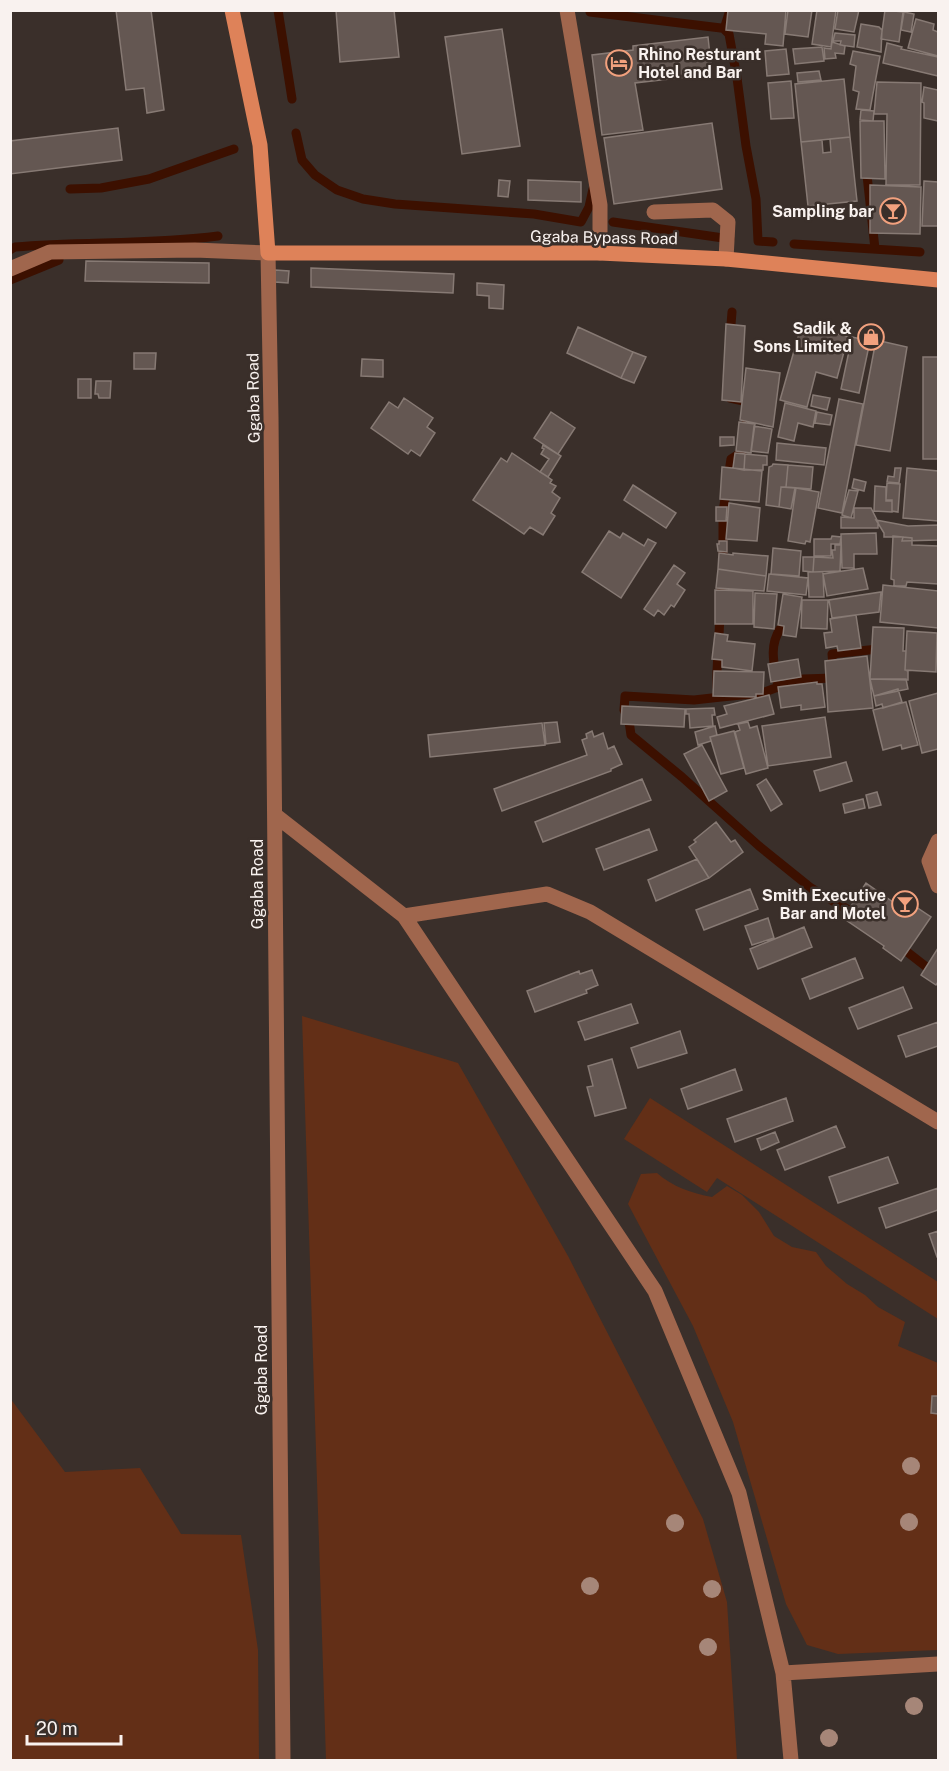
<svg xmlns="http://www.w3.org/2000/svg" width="949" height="1771" viewBox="0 0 949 1771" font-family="'Public Sans',sans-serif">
<rect width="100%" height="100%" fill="#3a2f2a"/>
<path fill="#632f17" d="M302 1016 458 1063 568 1256 703 1519 727 1602 737 1760H326Z
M650 1098 938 1282V1319L717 1178 707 1192 624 1139Z
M657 1173C673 1187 691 1193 712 1197L727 1186 742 1195 759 1212 774 1236 792 1247 816 1252 826 1266 847 1284 865 1295 878 1307 905 1322 898 1346 938 1363V1650L838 1654 807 1645 786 1604 733 1422 693 1326 628 1204 641 1174Z
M10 1398 65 1472 140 1468 181 1534 241 1535 258 1650 259 1760H11Z"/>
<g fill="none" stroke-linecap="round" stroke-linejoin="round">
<path stroke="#3c1000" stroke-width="9" d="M278 10 292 99
M730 10 724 29 729 34 737 78 746 146 756 199 758 241 773 242
M590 12 729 29
M296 133 302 160 315 175 337 190 363 199 395 204 534 214 581 222 589 207 593 189
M866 166 875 249
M70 189 101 188 149 179 234 149
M613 222 730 239
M794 244 920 252
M10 250 15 247C82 241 151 245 218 236
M10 280 59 260
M730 337 732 312
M730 398 748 402 745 440 742 452 731 459 723 512V561L717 671V687L721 697 694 700 625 696 624 710 629 721 631 735 682 777 759 846 811 888 857 915
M778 687 803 679 834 678 832 654 878 649 879 654
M721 697 762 693 778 687C775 667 768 648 780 629
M897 944 938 976"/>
</g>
<path fill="#645752" stroke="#877a74" stroke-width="1.5" d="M116 10H151L164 110 147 113 144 88 126 90Z
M336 10H394L399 57 340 62Z
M728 10H786L783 46 765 44 766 34 726 30Z
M788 10H812L808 37 785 34Z
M817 10H836L831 47 812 44Z
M838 10H859L854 32 835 29Z
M885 10 903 12 899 42 881 39Z
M904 12 914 14 911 32 901 30Z
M916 19 934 24 933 30 938 32V56L908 48Z
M861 24 879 27 882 30 881 52 857 47Z
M502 29 520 146 462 154 445 37Z
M835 33 855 35 854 47 840 45 841 41H833Z
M708 37 712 74 635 83 643 130 602 135 592 55 633 50V46Z
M832 42 845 46 844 54 835 53 836 58 825 59 824 48 831 49Z
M887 43 902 47 901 49 938 57V76L883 63Z
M822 47 824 61 795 64 793 49Z
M786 49 789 74 767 76 765 51Z
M853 51 880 56 870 110 856 109 859 92 853 90 856 66 850 64Z
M819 71 821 80 798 82 797 73Z
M844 79 850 137 801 142 795 84Z
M791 81 794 118 771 119 768 83Z
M877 82 921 83 920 185H886L887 114H874Z
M924 87 938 90V121L924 118V103L922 102Z
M861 110 874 111 873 121 860 120Z
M860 121H884L885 179 861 178Z
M712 123 722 189 614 204 604 138Z
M118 128 122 160 10 174V141Z
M850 137 857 201 808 206 801 142 822 140 823 153 831 152 830 139Z
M499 180 510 181 508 197 498 196Z
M528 180 581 182V202L528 200Z
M924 181 938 182V226H922Z
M870 185 921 187 920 234 870 233Z
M86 261 209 263V283L85 281Z
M311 268 454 274 453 293 311 287Z
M275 270 289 271 288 283 275 282Z
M477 283 504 285 503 309 489 308V296L477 295Z
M802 323 848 337 837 378 816 372 807 407 780 400Z
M726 324 745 326 741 402 722 400Z
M578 327 633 352 621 378 567 353Z
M852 337 870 341 859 393 841 389Z
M876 340 907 347 890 451 856 445Z
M633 352 646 357 634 383 621 378Z
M134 353H156L155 369H134Z
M923 357H938V459H923Z
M362 359 383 360V377L361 376Z
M746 368 780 373 773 427 740 420Z
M78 379H91V398H78Z
M96 381H111L110 398H99L98 394H95Z
M813 395 830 398 827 410 811 406Z
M404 398 433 418 427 427 435 433 420 456 411 450 408 454 371 428 389 402 398 408Z
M839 399 863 404 842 513 818 508Z
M785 403 816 411 813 427 798 423 794 441 778 437Z
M551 412 575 428 558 454 534 438Z
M817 412 832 415 830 425 815 423Z
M739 422 755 424 751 453 736 451Z
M754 426 772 429 768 453 751 451Z
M720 437H734V445L720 446Z
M777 443 826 448 824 465 776 460Z
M543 445 561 456 548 477 540 472 549 459 541 454 544 449 542 448Z
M512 453 552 480 550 483 556 486 552 492 560 498 551 513 555 516 543 535 530 527 524 534 473 500 501 458 507 462Z
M735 453 745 454 744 470 733 468Z
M745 454 767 456V465H763V470H744Z
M773 464 788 465 786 487H781L779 507 766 505 769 467 772 466Z
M788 465 813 467 811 489 786 487Z
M722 467 762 471 759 502 720 499Z
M895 468H901L899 483 887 482 888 476 894 477Z
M907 468 938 471V521L903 518Z
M854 479 866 482 864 491 852 488Z
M887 483 900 484 898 512 892 511V500H886Z
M633 485 676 513 666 528 624 500Z
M875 486 886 487V501H892V512L874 511Z
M781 487 795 488 791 509 779 507Z
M796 488 819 492 810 542 806 541 805 544 788 541Z
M849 490 858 491 851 518 842 515Z
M729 503 760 508 757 541 726 539Z
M716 507H727L726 521H716Z
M854 508H871L878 522V528H841V517L854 518Z
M876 520 908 526 938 525V540L902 541 903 537H884V533Z
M609 531 620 538 623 533 644 546 648 539 656 543 621 598 582 572Z
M876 533 877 554H854V568H842L841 534Z
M832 536 841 537 840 544H831V556H814V539H831Z
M893 536 912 538V545L938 546V584L907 582 906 586H894V580L891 579Z
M719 541H727V552L718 551 717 544H719Z
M835 545H841L840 571 813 572 814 557 833 558 832 550H835Z
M773 548 801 551 799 576 771 574Z
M719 553 733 555V553L768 556 766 576 718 569Z
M803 557H814L813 572 803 571Z
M674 565 685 573 677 584 685 590 674 607 671 605 664 615 658 610 654 616 644 609Z
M863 568 868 589 827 596 823 574Z
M718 569 766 576 764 591 716 588Z
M808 572H823L824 597H809Z
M769 574 808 578 806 595 767 591Z
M883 585 938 591V587V628L880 622Z
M715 590 753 591V624H715Z
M881 592 879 612 832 618 829 600Z
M755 593 777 594 774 629 754 627Z
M783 594 802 597 796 637 783 635 784 626 778 625Z
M802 600H828L827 629 801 628Z
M856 615 861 648 838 651 837 646 826 648 824 633 832 632 830 619Z
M873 627 904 628 903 651H906L905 670 908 671V680L870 679Z
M907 631 937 633 936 672 905 670Z
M715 633 728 635 727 641 755 644 752 671 722 667V660L712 659Z
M867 656 873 708 828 712 825 661Z
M798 659 801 677 771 682 768 664Z
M714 671 764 672 763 694H756V697L713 696Z
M870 679H906L908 689 874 696Z
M817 682V684H822L825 707 801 710V705L781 708 778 687Z
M898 689 902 702 883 708 882 704 876 706 874 696Z
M938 693V749L922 753 909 701Z
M769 695 774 714 720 728 717 717 727 714 724 706Z
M906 702 918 745 902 749 901 745 883 750 873 710Z
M622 706 685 709 684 727 621 724Z
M714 708 715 715H712L713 726 690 728 689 714H686V709Z
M825 717 831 757 768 766 762 726Z
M557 722 560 742 546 744 544 723Z
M748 722 750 728 757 726 768 768 746 774 735 732 740 730 738 724Z
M542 723 545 745 430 757 428 735Z
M715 726 717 735 710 737 711 741 698 745 695 732Z
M592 731 594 737 603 733 608 749 614 746 622 764 611 769V771L502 811 494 789 587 755 582 740 587 738 586 734Z
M734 731 744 768 721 774 710 737Z
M702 745 727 791 709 801 684 754Z
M846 762 852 781 820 791 814 771Z
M642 779 651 800 543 842 535 822Z
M766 779 782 804 771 811 757 785Z
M877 792 881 805 869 808 866 795Z
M863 799 865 808 845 813 843 804Z
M716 822 731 842 735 840 743 852 709 878 689 847 696 842 694 840Z
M649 829 657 850 604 870 596 849Z
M697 859 709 878 656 901 648 880Z
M866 883 893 902 898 895 931 917 901 961 883 948 884 946 843 918Z
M750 889 758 909 704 930 696 910Z
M768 918 774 938 752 945 745 926Z
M804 927 812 947 758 969 750 949Z
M938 948V982L936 985 921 975Z
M855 958 863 978 810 999 802 979Z
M592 970 598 985 586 990 587 993 535 1012 527 991 579 971 580 974Z
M903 987 912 1008 858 1029 849 1008Z
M631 1004 638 1023 585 1040 578 1022Z
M938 1022V1046L906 1057 898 1036Z
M680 1031 687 1053 638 1068 631 1048Z
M612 1059 626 1108 595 1116 587 1087 593 1086 588 1066Z
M735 1069 742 1090 688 1109 681 1089Z
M786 1098 793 1121 735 1142 727 1119Z
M836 1126 845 1147 785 1170 777 1150Z
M775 1132 779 1142 761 1150 757 1139Z
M888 1157 898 1183 838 1203 829 1177Z
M938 1188V1210L886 1228 879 1208Z
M938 1231V1257H937L929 1234Z
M932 1396H938V1414L931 1413Z"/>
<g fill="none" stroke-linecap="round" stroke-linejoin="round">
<path stroke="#a0664d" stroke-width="15" d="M654 212 713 210 728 222 726 259
M10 269 50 252 195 250 268 253"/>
<path stroke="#a0664d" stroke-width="15" d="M567 10 600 205V253
M268 253 271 417 283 1760
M275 815 404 916 655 1291 739 1493 783 1673 791 1760
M938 841 929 861 938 886
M404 916 547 894 590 912 938 1122
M783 1673 938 1664"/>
<path stroke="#de8259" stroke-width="15" d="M232 10 260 145 268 253H600L726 259 938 280"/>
</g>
<g fill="#a68678">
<circle cx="911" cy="1466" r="9"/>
<circle cx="909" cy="1522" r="9"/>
<circle cx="675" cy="1523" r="9"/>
<circle cx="590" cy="1586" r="9"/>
<circle cx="712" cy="1589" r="9"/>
<circle cx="708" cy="1647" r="9"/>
<circle cx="914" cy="1706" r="9"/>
<circle cx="829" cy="1738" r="9"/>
</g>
<defs>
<g id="hotel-ring" transform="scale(1.35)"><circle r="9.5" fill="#3a2f2a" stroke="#f2a17e" stroke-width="1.5"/><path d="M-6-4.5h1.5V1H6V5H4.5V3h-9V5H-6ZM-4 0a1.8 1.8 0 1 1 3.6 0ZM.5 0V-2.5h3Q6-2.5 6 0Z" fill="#f2a17e"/></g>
<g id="bar-ring" transform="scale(1.35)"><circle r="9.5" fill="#3a2f2a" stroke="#f2a17e" stroke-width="1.5"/><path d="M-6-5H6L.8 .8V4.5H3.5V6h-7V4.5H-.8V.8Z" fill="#f2a17e"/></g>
<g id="shop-ring" transform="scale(1.35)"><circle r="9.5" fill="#3a2f2a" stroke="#f2a17e" stroke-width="1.5"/><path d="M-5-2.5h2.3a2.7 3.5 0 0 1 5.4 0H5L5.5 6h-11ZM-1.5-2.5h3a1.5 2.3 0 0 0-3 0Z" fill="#f2a17e"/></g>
</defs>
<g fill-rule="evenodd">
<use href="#hotel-ring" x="619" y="63"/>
<use href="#bar-ring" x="893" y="211"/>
<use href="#shop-ring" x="871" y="337"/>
<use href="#bar-ring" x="905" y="904"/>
</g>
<g text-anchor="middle" stroke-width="5" stroke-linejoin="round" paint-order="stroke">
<g font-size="16" font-weight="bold" fill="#f9f2ef" stroke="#3a2f2a" text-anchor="end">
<text x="638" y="60" text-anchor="start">Rhino Resturant<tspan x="638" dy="18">Hotel and Bar</tspan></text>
<text x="874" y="217">Sampling bar</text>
<text x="852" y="334">Sadik &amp;<tspan x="852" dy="18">Sons Limited</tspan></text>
<text x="886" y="901">Smith Executive<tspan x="886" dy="18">Bar and Motel</tspan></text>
</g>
<g font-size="16" fill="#f9f2ef" stroke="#3a2f2a">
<text transform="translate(604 237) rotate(1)" y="6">Ggaba Bypass Road</text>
<text transform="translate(253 398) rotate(-91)" y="6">Ggaba Road</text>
<text transform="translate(257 884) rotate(-90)" y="6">Ggaba Road</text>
<text transform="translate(261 1370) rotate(-90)" y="6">Ggaba Road</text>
</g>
</g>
<rect width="949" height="1771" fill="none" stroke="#f9f2ef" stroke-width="24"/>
<path d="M27 1735v9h94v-9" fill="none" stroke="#f9f2ef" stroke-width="3"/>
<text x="36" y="1735" font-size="18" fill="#f9f2ef" stroke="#3a2f2a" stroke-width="4.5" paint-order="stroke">20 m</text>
</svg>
